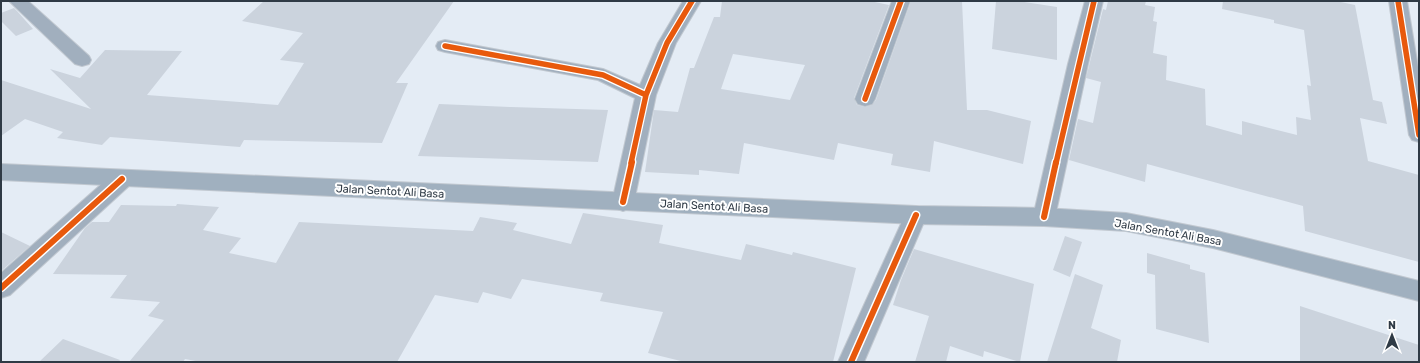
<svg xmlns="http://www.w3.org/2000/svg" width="1420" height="363" viewBox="0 0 1420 363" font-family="Rubik,sans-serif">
<rect width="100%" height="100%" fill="#e4ecf5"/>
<path fill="#cbd3dd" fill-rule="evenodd" d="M264 1H454L396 83H408L382 143 244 140 240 147 110 137 102 145 57 138 63 132 25 119 1 136V80L91 109 50 69 80 78 105 50 182 51 147 95 278 105 304 63 280 60 303 33 242 21Z
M722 1H870L889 5 854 98 857 105 865 107 872 105 876 100 911 1H962L967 110H987L1031 121 1023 164 934 141 930 172 891 165 893 154 838 143 834 160 744 143 739 174 699 170V175L645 172 654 110 678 112 690 68H694L714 17H720ZM733 54 805 65 790 100 721 89Z
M996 1H1018L1057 7V60L992 49Z
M1108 1H1146L1145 5 1155 7 1153 21 1157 22 1153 53 1167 56 1166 80 1205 89 1206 125 1242 135V121L1297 135 1296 117 1311 120 1307 85 1311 86 1304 30 1274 23V20L1222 9 1223 1H1336L1355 5 1373 100 1382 102 1387 124 1360 118 1368 161 1419 175V262L1305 231 1303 206 1147 164 1145 182 1069 160 1078 119 1093 123 1101 82 1086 78 1103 9 1106 10Z
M14 8 17 11 33 29 16 36 1 21V13Z
M439 104 511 107 608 110 598 162 418 156Z
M177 204 219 207 203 230 241 238 229 253 276 263 299 222 473 231 480 217 517 223 513 230 571 244 583 213 663 225 659 243 741 260 746 244 792 255 793 252 856 268 833 362H685L648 353 663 312 600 301 603 293 522 279 511 299 483 292 478 303 435 295 397 362H201L185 359 183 362H129L164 320 148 316 160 302 110 298 127 275 53 274 85 228 92 222H109L121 205 176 206Z
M1 232 30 246 1 271Z
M1065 236 1082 242 1070 277 1053 270Z
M914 249 1034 284 1020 362 984 351 983 357 950 346 946 362H915L929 316 893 305 901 280Z
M1147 253 1190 265V269L1205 273 1209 343 1156 329 1155 275 1147 273Z
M1075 274 1103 285 1091 328 1121 340 1117 362H1047Z
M1300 306 1419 345V362H1300Z
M63 339 120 360 119 362H39Z"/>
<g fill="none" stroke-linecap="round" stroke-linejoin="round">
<g stroke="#c1c8d0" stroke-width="2">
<path id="minor" d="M9 1H28L89 56 91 60 89 64 82 66 75 64Z
M683 1H701L676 43 656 95 634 202 631 208 623 211 615 208 612 202 635 98 598 80 445 52 438 50 436 46 438 42 445 40 603 69 640 85 658 43Z
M892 1H910L875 99 872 104 865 106 858 104 855 99Z
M1085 1H1103L1088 64 1055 217 1052 223 1044 226 1036 223 1033 217 1068 64Z
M1389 1H1407L1419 73V142L1412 140 1409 135Z
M122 171 130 173 133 179 130 185 10 295 1 298V273L114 173Z
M916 206 924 209 927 215 864 362H838L905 215 908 209Z"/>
</g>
<g stroke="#c1c8d0" stroke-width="2">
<path id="major" d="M1 164 916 206 1044 208 1126 213 1213 230 1419 281V301L1213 248 1126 231 1044 226 916 224 1 180Z"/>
</g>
<use href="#minor" fill="#a1afbe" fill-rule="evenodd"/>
<use href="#major" fill="#a0b0bf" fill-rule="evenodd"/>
<g stroke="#fff" stroke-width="8">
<path id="cycleway-far1" d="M1398 1 1419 135
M445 46 603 75 646 95
M865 99 901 1
M631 163 646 95 667 43 692 1
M1056 163 1094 1"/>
</g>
<g stroke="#fff" stroke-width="9">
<path id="cycleway" d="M623 202 632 162
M1044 217 1056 162
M1 288 122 179
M851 362 916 215"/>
</g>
<use href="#cycleway-far1" stroke="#e8590c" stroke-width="5.5"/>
<use href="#cycleway" stroke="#e8590c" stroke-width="6"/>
</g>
<g text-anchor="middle" stroke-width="4" stroke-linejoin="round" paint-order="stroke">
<g font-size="11" fill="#2f3a45" stroke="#fff">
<text transform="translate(390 191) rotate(3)" y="4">Jalan Sentot Ali Basa</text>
<text transform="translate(714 206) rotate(3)" y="4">Jalan Sentot Ali Basa</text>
<text transform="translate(1168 232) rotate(10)" y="4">Jalan Sentot Ali Basa</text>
</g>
</g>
<rect width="1420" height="363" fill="none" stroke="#2f3a45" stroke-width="4"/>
<g transform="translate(1392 335)" stroke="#ffffff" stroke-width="3" paint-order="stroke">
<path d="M0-3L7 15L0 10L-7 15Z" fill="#2f3a45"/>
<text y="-6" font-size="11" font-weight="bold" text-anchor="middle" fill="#2f3a45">N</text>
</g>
</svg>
